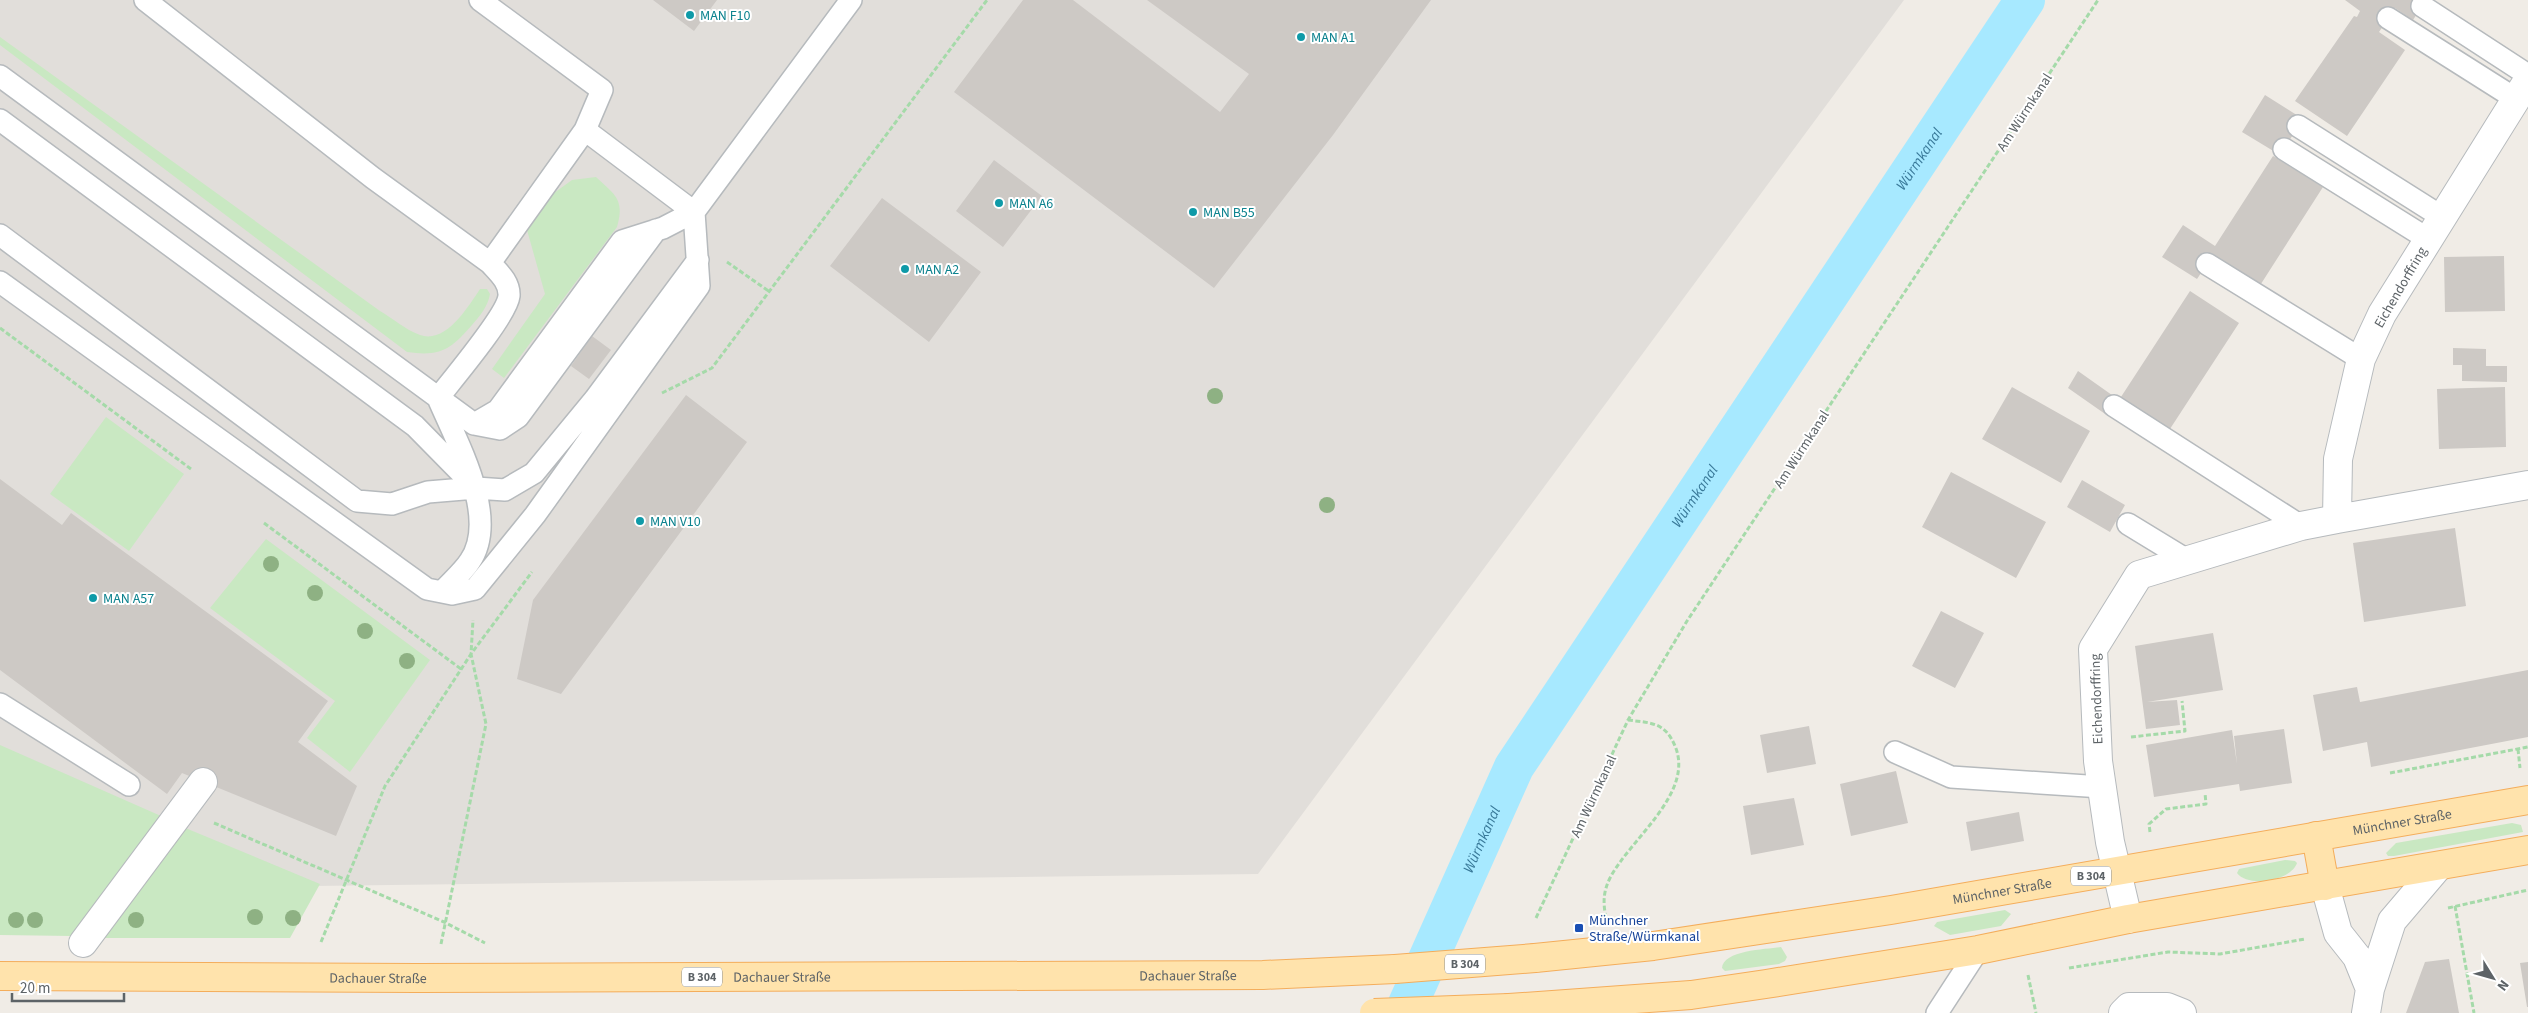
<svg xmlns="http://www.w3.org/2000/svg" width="2528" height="1013" viewBox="0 0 2528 1013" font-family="'Source Sans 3',sans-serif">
<rect width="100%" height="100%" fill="#f0ece6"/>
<path fill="#e1deda" d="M0 0H1904L1258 874 0 890Z"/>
<path fill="#c9e8c2" d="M0 37 380 311C392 318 406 330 420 335 446 344 468 307 480 289H487L490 294C488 306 480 316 472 325 451 349 441 357 407 352L0 45Z
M596 177C615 195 625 199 617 227L504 378 492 369 545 294 527 230 554 193 572 180Z
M106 417 184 474 129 551 50 494Z
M266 539 430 660 350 772 307 738 335 701 210 608Z
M0 745 161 816 72 936 0 935Z
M2512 823 2521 825 2523 832 2394 856H2388L2386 853 2396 843Z
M183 827 320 884 290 938H102Z
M2285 860 2295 861 2297 863C2291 881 2248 888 2237 873L2239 869Z
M2005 910 2011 914 2001 926 1950 935 1934 926 1937 922Z
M1781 947 1787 957 1785 961 1779 964 1725 971 1722 968C1723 950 1767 949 1781 947Z"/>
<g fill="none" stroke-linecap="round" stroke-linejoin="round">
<path stroke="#a7e9ff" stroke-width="40" id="s1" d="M1404 1013 1514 767 2025 0"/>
</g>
<path fill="#cdc9c5" d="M653 0H717L694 31Z
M1023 0H1073L1220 112 1249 74 1147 0H1431L1333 135 1214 288 954 92Z
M2345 0H2426L2413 20 2395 8 2379 32 2405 50 2347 136 2295 101 2354 16 2357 17 2360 11Z
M2265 95 2303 119 2280 155 2242 132Z
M2273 156 2323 187 2259 287 2207 264 2197 279 2162 257 2183 225 2215 246Z
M994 160 1042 196 1003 247 956 211Z
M882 198 981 272 929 342 830 266Z
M2504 256 2505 311 2445 312 2444 257Z
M2190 291 2239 323 2168 432 2119 400Z
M592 336 611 350 589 379 571 366Z
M2453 348 2486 349V366H2507V382L2462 381V365H2453Z
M2078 371 2119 400 2108 416 2068 388Z
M2012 387 2090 431 2061 483 1982 439Z
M2505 387 2506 447 2439 449 2437 389Z
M686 395 747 442 561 694 517 679 533 600Z
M1951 472 2046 522 2016 578 1922 527Z
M0 479 62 525 71 513 328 701 298 742 357 786 336 836 182 773 167 794 0 670Z
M2082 480 2125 505 2110 532 2067 507Z
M2455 528 2466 606 2364 622 2353 543Z
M1941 611 1984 633 1955 688 1912 666Z
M2213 633 2223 690 2147 702 2177 700 2180 725 2146 729 2135 646Z
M2528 670V737L2371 767 2367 742 2323 751 2313 695 2357 687 2360 702Z
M1809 726 1816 764 1767 773 1760 735Z
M2284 729 2292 783 2240 791 2239 784 2154 797 2146 745 2232 730 2237 764 2234 736Z
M1896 771 1908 823 1851 836 1840 784Z
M1794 798 1804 845 1751 855 1743 806Z
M2019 812 2024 841 1971 851 1966 822Z
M2449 959 2459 1013H2406L2425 962Z
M2528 962V1007H2527L2520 963Z"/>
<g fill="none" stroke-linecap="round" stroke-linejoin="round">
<g stroke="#b6babd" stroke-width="24">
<path id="service" d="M145 0 373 178 490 263 585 130 602 90 480 0
M2422 6 2528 75
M2388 18 2516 99
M0 76 474 424 500 429 518 417 656 230
M0 120 415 426 476 488 505 490 534 473 595 399 698 260
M2298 126 2442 217
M2284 149 2428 239
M0 235 357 501 392 504 428 492 476 488
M2207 264 2361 359
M0 282 427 589 452 594 475 589 535 515 699 286 694 212 585 130
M2114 406 2301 526
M474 424 498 410 622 241 663 228 694 212 851 0
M2128 524 2187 560
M442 592C451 582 463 572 470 561 500 517 456 441 438 398 452 380 507 315 509 296 510 282 498 272 490 263
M0 704 129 785
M1895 752 1951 777 2102 787
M1937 1013 1978 950"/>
</g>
<g stroke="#b6babd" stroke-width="30">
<path id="pedestrian" d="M83 943 203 782"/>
</g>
<g stroke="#b6babd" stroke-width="30">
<path id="minor" d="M2528 80 2382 314 2361 359 2338 459 2337 519 2528 485
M2325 886 2338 933 2357 957 2370 989
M2128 919 2110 842 2098 761 2093 649 2139 575 2301 526 2337 519
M2123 1013 2129 1007H2167L2182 1013
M2366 1013 2370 989 2392 921 2438 867"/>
</g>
<g stroke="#f4ad5b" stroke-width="30">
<g id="primary">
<path d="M2316 836 2325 886"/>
<path id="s2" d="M1535 958 1653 946 1891 910 2528 800"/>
<path id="s3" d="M0 976 417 978 1263 975 1395 969"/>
<path d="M1509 1008 1691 995 1766 984 1978 950 2128 919 2528 850"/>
</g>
</g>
<path stroke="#a5daa9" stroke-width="3" stroke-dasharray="5 2.5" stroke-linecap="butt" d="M727 262 770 292
M0 328 191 469
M662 393 712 368 987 0
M264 523 461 669
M2131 737 2185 731 2182 701
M2518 749 2520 768
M2390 773 2528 747
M214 823 444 922 485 943
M2150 832 2149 824 2166 809 2206 804 2205 793
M2455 906 2474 1013
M2448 908 2528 890
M1536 918 1628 720 1687 621 2098 0
M1606 918C1603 903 1603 892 1610 878 1630 839 1695 793 1675 746 1665 722 1651 723 1628 720
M321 942 385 786 471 654 473 620
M441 944 486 724 471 654 532 572
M2069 968 2168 952 2220 954 2305 939
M2028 975 2036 1013"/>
<use href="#service" stroke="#fff" stroke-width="21"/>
<use href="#pedestrian" stroke="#fff" stroke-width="28"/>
<use href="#minor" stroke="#fff" stroke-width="28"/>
<use href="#primary" stroke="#ffe3ac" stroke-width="28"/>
<g stroke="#f4ad5b" stroke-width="30" stroke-linecap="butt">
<path id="primary-bridge" d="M1395 969 1535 958
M1374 1013 1509 1008"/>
</g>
<use href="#primary-bridge" stroke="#ffe3ac" stroke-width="28"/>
</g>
<g fill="#8eb183">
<circle cx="1215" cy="396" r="8"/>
<circle cx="1327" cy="505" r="8"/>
<circle cx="271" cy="564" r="8"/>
<circle cx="315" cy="593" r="8"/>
<circle cx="365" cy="631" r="8"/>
<circle cx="407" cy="661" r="8"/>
<circle cx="255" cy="917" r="8"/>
<circle cx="293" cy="918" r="8"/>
<circle cx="16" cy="920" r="8"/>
<circle cx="35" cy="920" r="8"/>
<circle cx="136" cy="920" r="8"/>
</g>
<g fill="#0f9aa8" stroke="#fff" stroke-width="2">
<circle cx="690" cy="15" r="5"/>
<circle cx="1301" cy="37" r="5"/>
<circle cx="999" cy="203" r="5"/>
<circle cx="1193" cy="212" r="5"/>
<circle cx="905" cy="269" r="5"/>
<circle cx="640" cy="521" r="5"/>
<circle cx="93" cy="598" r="5"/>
</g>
<rect fill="#1a4fb4" stroke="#fff" stroke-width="2" x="1574" y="923" width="10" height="10" rx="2.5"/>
<g text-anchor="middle" stroke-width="4" stroke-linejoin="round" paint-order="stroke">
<g fill="#fff" stroke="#8e9295" stroke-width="1">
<rect x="2071" y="866.5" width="40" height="19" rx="4"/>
<rect x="1445" y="954.5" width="40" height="19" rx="4"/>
<rect x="682" y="967.5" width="40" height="19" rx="4"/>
</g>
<g font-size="12" font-weight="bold" fill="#5d6367">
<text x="2091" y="880">B 304</text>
<text x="1465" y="968">B 304</text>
<text x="702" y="981">B 304</text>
</g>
<g font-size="14" fill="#0d838f" stroke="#fff" text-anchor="start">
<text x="700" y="20">MAN F10</text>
<text x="1311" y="42">MAN A1</text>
<text x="1009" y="208">MAN A6</text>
<text x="1203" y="217">MAN B55</text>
<text x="915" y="274">MAN A2</text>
<text x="650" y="526">MAN V10</text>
<text x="103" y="603">MAN A57</text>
</g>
<g font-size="14" fill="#5d6367" stroke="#fff">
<text transform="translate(2024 112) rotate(-57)" y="5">Am Würmkanal</text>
<text transform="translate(2400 287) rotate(-60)" y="5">Eichendorffring</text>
<text transform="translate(1801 449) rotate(-57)" y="5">Am Würmkanal</text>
<text transform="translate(2096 699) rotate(-92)" y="5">Eichendorffring</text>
<text transform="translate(1593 796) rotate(-65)" y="5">Am Würmkanal</text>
<text dy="5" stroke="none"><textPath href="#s2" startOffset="878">Münchner Straße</textPath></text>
<text dy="5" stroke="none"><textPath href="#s2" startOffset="472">Münchner Straße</textPath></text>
<text dy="5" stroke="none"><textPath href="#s3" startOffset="1188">Dachauer Straße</textPath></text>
<text dy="5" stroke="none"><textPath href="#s3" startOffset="378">Dachauer Straße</textPath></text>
<text dy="5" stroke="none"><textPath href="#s3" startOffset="782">Dachauer Straße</textPath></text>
</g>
<g font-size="14" fill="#164399" stroke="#fff" text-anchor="start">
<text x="1589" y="925">Münchner<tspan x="1589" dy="16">Straße/Würmkanal</tspan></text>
</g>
<g font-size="15" font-style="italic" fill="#397999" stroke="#fff">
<text dy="5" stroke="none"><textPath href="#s1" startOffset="1000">Würmkanal</textPath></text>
<text dy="5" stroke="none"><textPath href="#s1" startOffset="595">Würmkanal</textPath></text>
<text dy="5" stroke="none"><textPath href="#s1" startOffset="190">Würmkanal</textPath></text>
</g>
</g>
<g transform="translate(2493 978) rotate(127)" stroke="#ffffff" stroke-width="4" paint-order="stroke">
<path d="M0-4L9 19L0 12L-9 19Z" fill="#5d6367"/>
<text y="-8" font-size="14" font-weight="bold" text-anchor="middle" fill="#5d6367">N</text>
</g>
<path d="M12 993v8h112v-8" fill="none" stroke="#5d6367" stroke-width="2.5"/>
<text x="20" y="993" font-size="15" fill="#5d6367" stroke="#ffffff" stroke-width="4" paint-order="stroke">20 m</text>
</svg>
